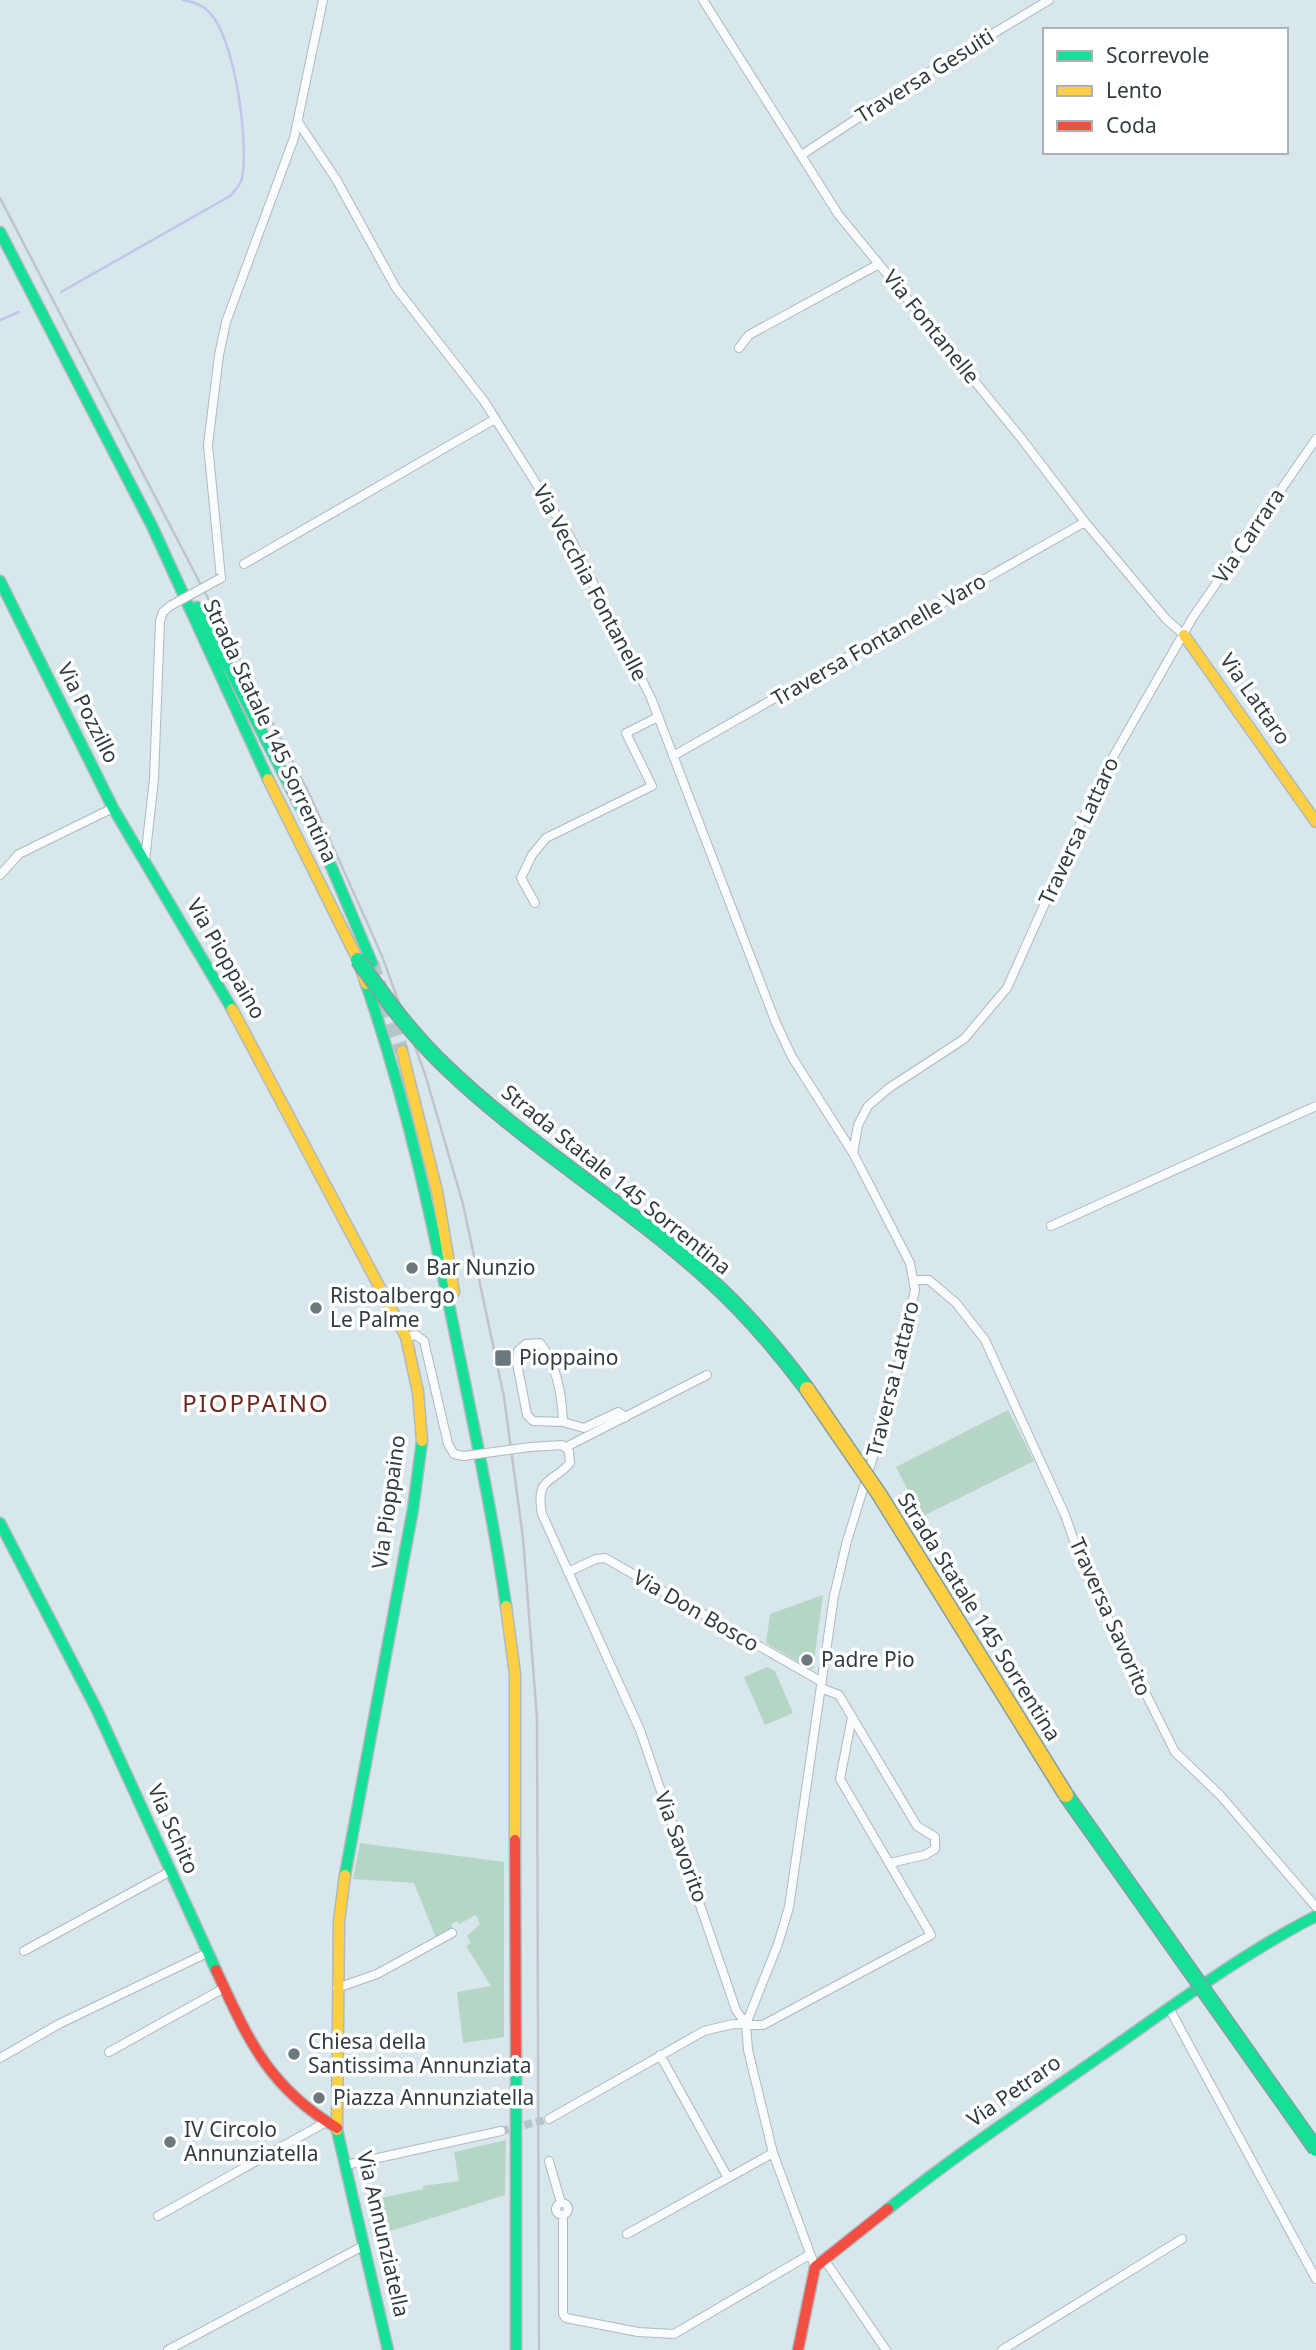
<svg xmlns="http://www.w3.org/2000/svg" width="1316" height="2350" viewBox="0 0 1316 2350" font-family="'Noto Sans',sans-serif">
<rect width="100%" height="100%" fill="#d7e7ec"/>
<path fill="#b6d6c5" d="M1008 1410 1034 1461 921 1517 896 1467Z
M823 1595 813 1669H810L766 1643 770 1614Z
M767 1667 775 1671 793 1713 765 1725 744 1677Z
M360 1843 504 1862V2037L463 2043 457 1992 491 1986 466 1946 471 1943 467 1936 480 1924 476 1915 459 1924 457 1921 451 1924 453 1928 436 1938 414 1883 353 1879Z
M506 2140 505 2195 372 2237 366 2201 423 2189V2186L459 2181 454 2152Z"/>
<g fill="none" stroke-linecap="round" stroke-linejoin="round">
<path stroke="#c2c5eb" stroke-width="2.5" d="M61 292 230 196C234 191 241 185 242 178 249 143 235 35 208 11 201 4 192 2 183 0
M0 320 19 312"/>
<path stroke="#b6c5ca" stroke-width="8" stroke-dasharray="8 4" stroke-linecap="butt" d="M501 2131 549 2119"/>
<path stroke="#b6c5ca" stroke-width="14" stroke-dasharray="14 7" stroke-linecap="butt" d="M372 963 402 1051"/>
<g stroke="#aebabf" stroke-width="10">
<path id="street" d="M703 0 838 214 1021 438 1085 522 1166 619 1184 635
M298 122 336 179 396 288 484 401 570 537 651 698 776 1023 792 1057 853 1153
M803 154 919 78 1049 0
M739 348 749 335 879 264
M244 564 495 419
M221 578 208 445 219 355 226 322 294 138 323 0
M673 756 1085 522
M145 860 154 779 160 621 163 612 170 606
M0 875 19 854 113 808
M535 903 521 878 532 855 546 838 652 786 626 733 658 717
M1051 1226 1316 1106
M915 1280H929L956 1303 985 1340 1065 1515 1085 1572 1175 1752 1220 1795 1316 1907
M406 1337 416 1335 424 1341 448 1444 454 1454 464 1456
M563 1422 533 1421 527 1415 517 1363 518 1351 526 1344 540 1343C556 1364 562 1395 563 1422L584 1428 618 1412 626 1417
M530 1447 562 1445 569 1451 570 1463C552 1484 535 1476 542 1514L640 1730 736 2010 746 2024 748 2050 773 2153 815 2267
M566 1447 707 1375
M568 1572 596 1559 605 1558 822 1682
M821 1688 839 1695 917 1826 935 1837V1849L925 1855 890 1863
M24 1951 169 1872
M337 1988 377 1974 452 1933
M1169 2008 1316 2279
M746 2024 778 1944 789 1907 834 1596 847 1541 891 1399 915 1290 910 1263 853 1153 858 1125 868 1106 889 1088 964 1039 1007 988 1101 778 1193 617 1316 439
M109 2052 224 1988
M660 2055 728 2178
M0 2058 59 2024 207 1953
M549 2119 704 2031 733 2024 763 2025 931 1935 840 1779 852 1717
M549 2161 561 2203
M346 2165 501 2131
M556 2209a6 6 0 1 1 12 0a6 6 0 1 1-12 0Z
M563 2215V2314L566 2318 638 2332 674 2334 809 2255
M158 2216 326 2122
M627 2234 773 2153
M824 2259 886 2350
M168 2350 363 2246
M1002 2350 1182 2239"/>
</g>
<g stroke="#aebabf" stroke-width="13">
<path id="fast" d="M0 232 152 526 268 779
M0 581 113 808 232 1009
M197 607 332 868 372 963
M366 984C407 1103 431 1216 456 1339 474 1428 493 1516 506 1606
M0 1523 97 1710 216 1970
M345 1875 413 1509 422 1441
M516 2067V2350
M337 2130 388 2350
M888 2209C958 2153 1032 2104 1105 2053 1174 2005 1242 1954 1316 1916"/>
</g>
<g stroke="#aebabf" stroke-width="13">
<path id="slow" d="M1184 635 1316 822
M268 779 358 960 366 984
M232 1009 406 1337 418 1392 422 1441
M402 1051 437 1191 454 1292
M506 1606 515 1674V1840
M337 2130 339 1921 345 1875"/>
</g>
<g stroke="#aebabf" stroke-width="13">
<path id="jam" d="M515 1840 516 2067
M216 1970C248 2039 268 2087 337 2128
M798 2350 815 2267 888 2209"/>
</g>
<use href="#street" stroke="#f9fbfc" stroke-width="8"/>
<use href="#fast" stroke="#16e098" stroke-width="10"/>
<use href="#slow" stroke="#ffcf43" stroke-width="10"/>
<use href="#jam" stroke="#f24e42" stroke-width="10"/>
<path stroke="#c1c5c7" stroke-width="2.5" d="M0 198 308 791 382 956 425 1074 463 1204 504 1397 523 1538 537 1718 539 2350"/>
<g stroke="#aebabf" stroke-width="10" stroke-linecap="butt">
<path id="street-bridge" d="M170 606 221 578
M464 1456 530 1447"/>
</g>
<g stroke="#839e9f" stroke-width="17" stroke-linecap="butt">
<path id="fast-bridge" d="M358 960C385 998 412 1035 446 1067 528 1146 627 1204 711 1281 747 1314 778 1350 807 1389
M1066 1795 1316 2149"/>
</g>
<g stroke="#839e9f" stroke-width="17" stroke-linecap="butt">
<path id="slow-bridge" d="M807 1389 879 1494 1066 1795"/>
</g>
<use href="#street-bridge" stroke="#f9fbfc" stroke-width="8"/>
<use href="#fast-bridge" stroke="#16e098" stroke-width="14"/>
<use href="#slow-bridge" stroke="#ffcf43" stroke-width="14"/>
</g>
<g fill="#6b787d" stroke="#fff" stroke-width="2.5">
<circle cx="412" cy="1268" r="7"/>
<circle cx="316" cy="1308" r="7"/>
<rect x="494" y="1349" width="18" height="18" rx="3.5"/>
<circle cx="807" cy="1660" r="7"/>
<circle cx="294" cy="2054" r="7"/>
<circle cx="319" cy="2098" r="7"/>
<circle cx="170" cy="2142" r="7"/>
</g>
<g text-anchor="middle" stroke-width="7" stroke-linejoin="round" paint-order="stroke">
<g font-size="21" fill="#313d41" stroke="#fff">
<text transform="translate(925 76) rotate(-32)" y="7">Traversa Gesuiti</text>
<text transform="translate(931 327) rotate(51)" y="7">Via Fontanelle</text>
<text transform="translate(1249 536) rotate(-56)" y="7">Via Carrara</text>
<text transform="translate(590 583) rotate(62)" y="7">Via Vecchia Fontanelle</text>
<text transform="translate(879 640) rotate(-30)" y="7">Traversa Fontanelle Varo</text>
<text transform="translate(1255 699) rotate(55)" y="7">Via Lattaro</text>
<text transform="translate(88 713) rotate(63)" y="7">Via Pozzillo</text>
<text transform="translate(270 731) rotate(65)" y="7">Strada Statale 145 Sorrentina</text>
<text transform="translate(1079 831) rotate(-65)" y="7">Traversa Lattaro</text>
<text transform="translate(226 959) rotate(60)" y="7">Via Pioppaino</text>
<text transform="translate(616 1180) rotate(39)" y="7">Strada Statale 145 Sorrentina</text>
<text transform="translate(893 1379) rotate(-76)" y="7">Traversa Lattaro</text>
<text transform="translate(389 1502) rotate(-82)" y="7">Via Pioppaino</text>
<text transform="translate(696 1611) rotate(30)" y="7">Via Don Bosco</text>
<text transform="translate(979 1617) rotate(58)" y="7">Strada Statale 145 Sorrentina</text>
<text transform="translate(1110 1617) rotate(66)" y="7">Traversa Savorito</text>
<text transform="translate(173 1829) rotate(66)" y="7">Via Schito</text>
<text transform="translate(681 1847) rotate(70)" y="7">Via Savorito</text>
<text transform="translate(1014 2091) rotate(-35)" y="7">Via Petraro</text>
<text transform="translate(383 2234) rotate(77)" y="7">Via Annunziatella</text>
</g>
<g font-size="21" fill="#313d41" stroke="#fff" text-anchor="start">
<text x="426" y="1275">Bar Nunzio</text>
<text x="330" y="1303">Ristoalbergo<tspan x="330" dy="24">Le Palme</tspan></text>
<text x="519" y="1365">Pioppaino</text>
<text x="821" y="1667">Padre Pio</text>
<text x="308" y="2049">Chiesa della<tspan x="308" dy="24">Santissima Annunziata</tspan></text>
<text x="333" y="2105">Piazza Annunziatella</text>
<text x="184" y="2137">IV Circolo<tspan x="184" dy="24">Annunziatella</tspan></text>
</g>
<g font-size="24" letter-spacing="2" fill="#6e2921" stroke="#fff">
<text x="256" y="1412">PIOPPAINO</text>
</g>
</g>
<rect x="1043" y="28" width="245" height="126" fill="#ffffff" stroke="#adb1b3" stroke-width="2"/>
<rect x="1057" y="51" width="35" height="10" fill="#16e098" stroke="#adb1b3" stroke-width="2"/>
<text x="1106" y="63" font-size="21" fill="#313d41">Scorrevole</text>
<rect x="1057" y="86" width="35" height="10" fill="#ffcf43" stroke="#adb1b3" stroke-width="2"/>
<text x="1106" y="98" font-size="21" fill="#313d41">Lento</text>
<rect x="1057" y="121" width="35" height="10" fill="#f24e42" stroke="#adb1b3" stroke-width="2"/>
<text x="1106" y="133" font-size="21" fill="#313d41">Coda</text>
</svg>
